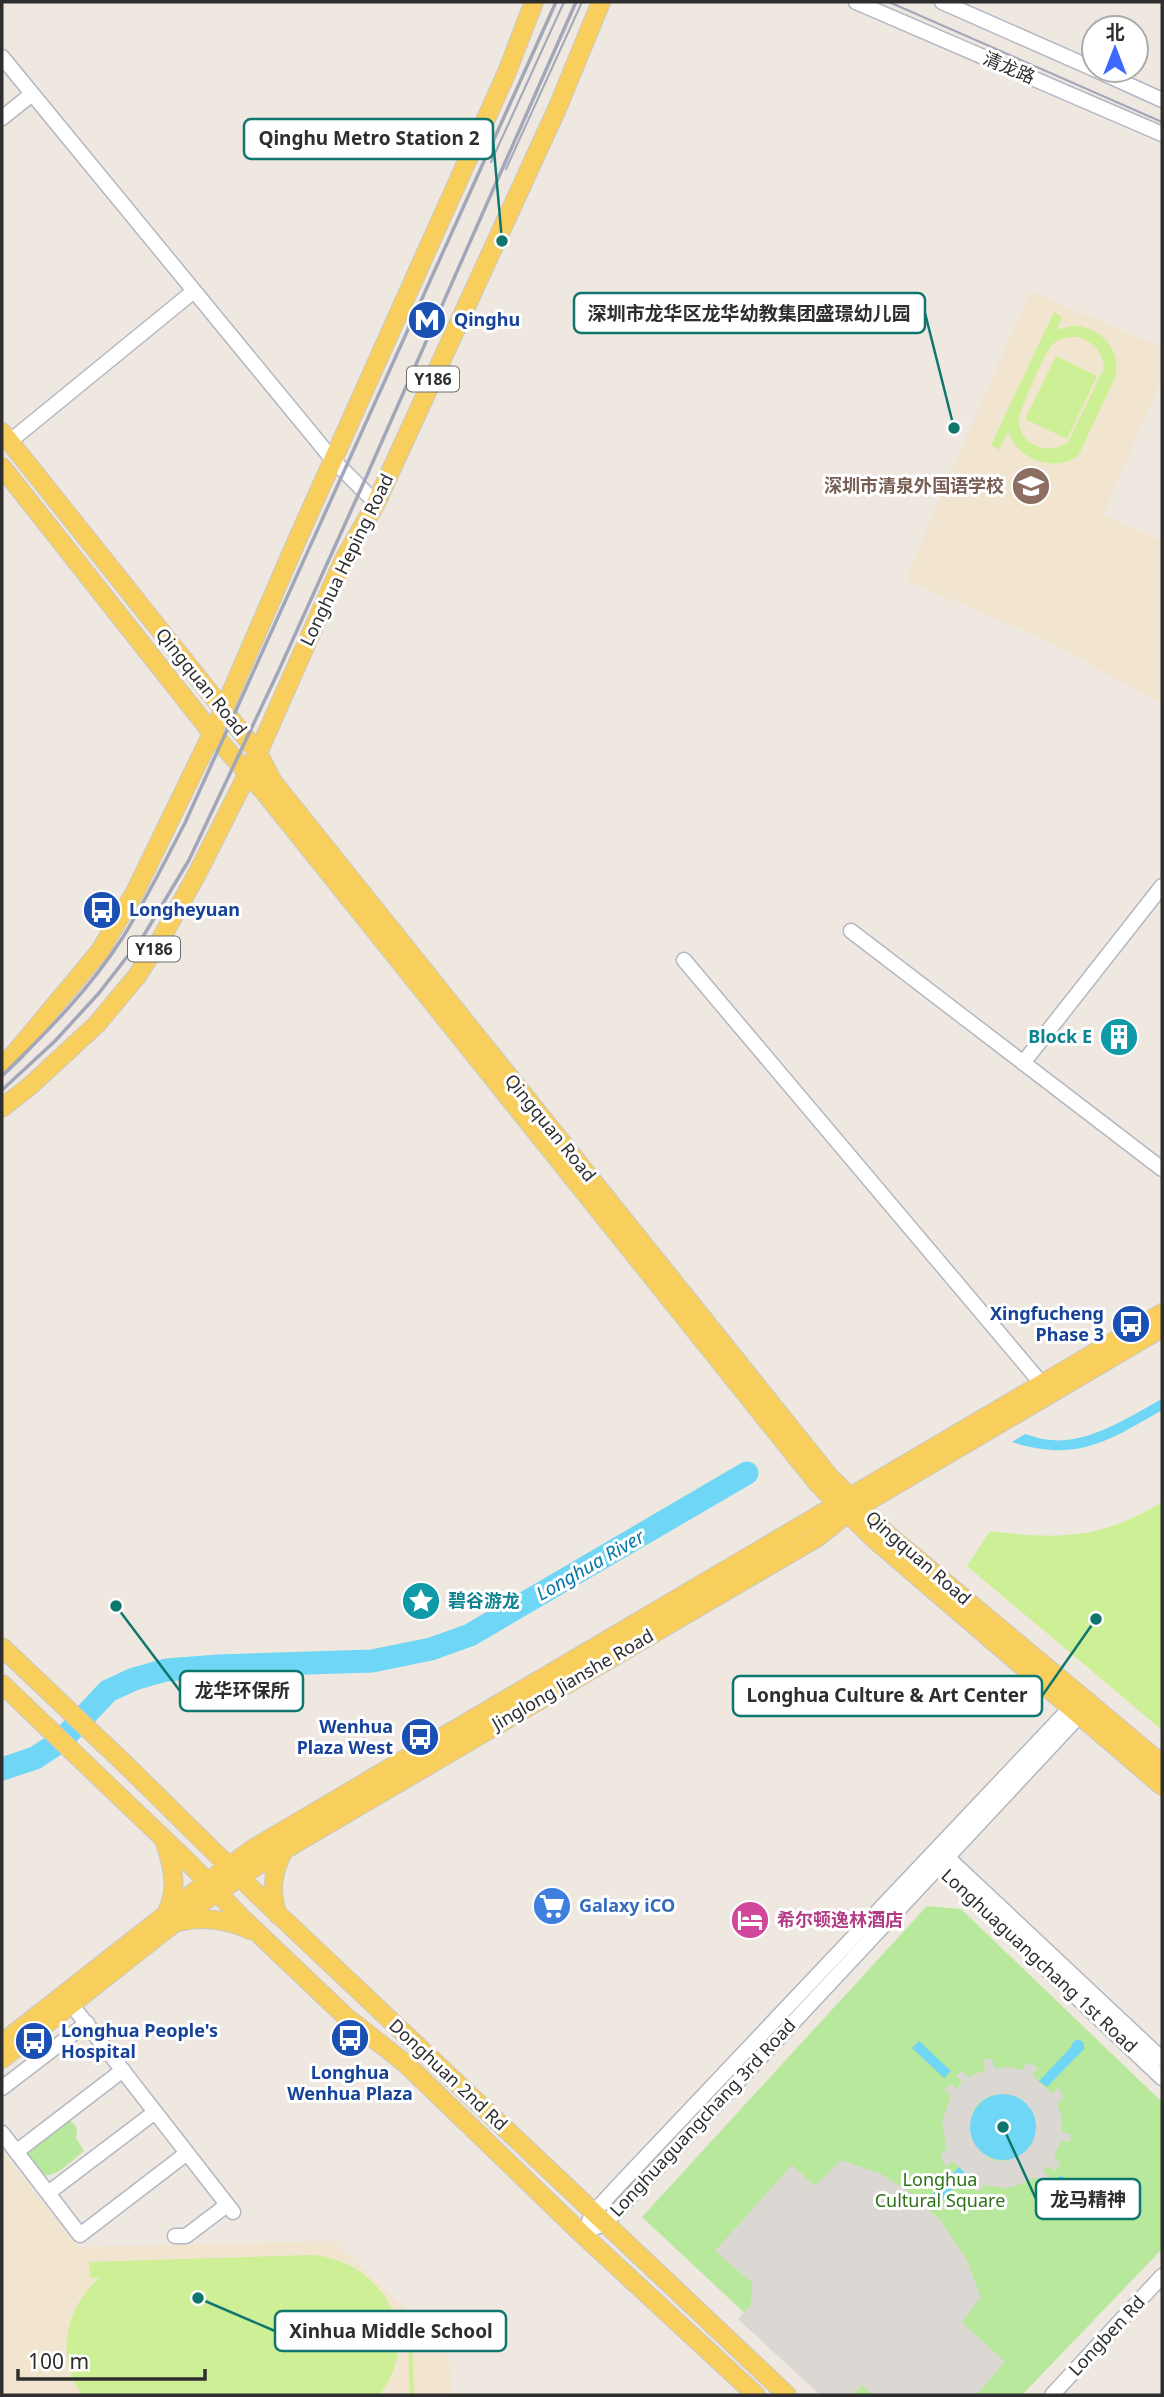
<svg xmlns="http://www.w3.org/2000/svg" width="1164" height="2397" viewBox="0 0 1164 2397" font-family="'Noto Sans','Noto Sans SC',sans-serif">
<rect width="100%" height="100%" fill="#efe8e0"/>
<path fill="#f1e5cf" d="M1030 291 1162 348V377L1103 515 1162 541V704L1048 641 905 580Z
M2 2151 78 2247 334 2241 448 2349 452 2395H2Z"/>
<path fill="#b8e89b" d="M927 1906 961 1909 1162 2102V2249L1022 2395H832L642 2217Z
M70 2120 77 2128 76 2138 84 2151C74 2158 54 2181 41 2174 34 2171 28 2159 23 2153L60 2121Z"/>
<path fill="#cdef96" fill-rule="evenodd" d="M1054 312 1062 317 1057 330C1064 328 1071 325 1078 326 1105 330 1121 352 1115 378L1078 456C1054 473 1016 459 1008 431L999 450 991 445ZM1079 337C1095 344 1102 350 1104 368L1068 442C1051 456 1020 446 1019 422 1018 412 1046 350 1053 344 1061 337 1069 337 1079 337Z
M1056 356 1097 376 1067 439 1025 419Z
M1162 1502V1730L967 1566 990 1531C1058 1540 1102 1539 1162 1502Z
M312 2255C383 2261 426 2336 379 2395H82C55 2356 65 2309 99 2278H90L89 2262Z
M403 2322H416L417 2338 412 2339 414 2395H410L408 2339H403Z"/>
<path fill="#dbd8d3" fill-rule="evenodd" d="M992 2058 994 2068 1007 2067 1021 2070 1028 2062 1038 2068 1032 2075 1052 2094 1058 2087 1064 2097 1057 2104 1062 2117V2132L1071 2134 1070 2142 1061 2141 1054 2157 1061 2163 1055 2171 1048 2166 1043 2171 1050 2177 1043 2183 1036 2177 1015 2186 1004 2188 984 2185 979 2191 967 2186 973 2179 952 2161 946 2167 940 2155 947 2149 942 2121 951 2096 944 2090 950 2084 956 2089 962 2082 956 2076 962 2071 969 2077 985 2070 984 2060ZM992 2095 1031 2109 1035 2119 1034 2140 1009 2160 999 2161 988 2158 974 2109 982 2100Z
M841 2160 881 2174 912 2194 940 2220 966 2258 981 2297 962 2322 1005 2362 976 2395H873L862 2385 852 2395H820L738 2319 751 2305 752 2283 715 2251 792 2165 815 2186Z"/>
<path fill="#70d6f5" d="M1162 1399V1410C1109 1441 1075 1463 1012 1442L1025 1434C1033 1436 1042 1440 1051 1440 1089 1444 1130 1416 1162 1399Z
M1078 2039 1084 2043V2049L1047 2087 1039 2081 1071 2047 1073 2042Z
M919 2041 951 2071 944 2078 912 2048Z
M970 2127a33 33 0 1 1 66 0a33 33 0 1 1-66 0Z
M959 2167 966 2174 939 2203 931 2196Z
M1061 2175 1093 2205 1086 2212 1054 2182Z"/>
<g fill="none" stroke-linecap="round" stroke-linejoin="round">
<path stroke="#70d6f5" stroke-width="23" d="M2 1769 35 1758 61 1741 108 1691 134 1679 166 1670 218 1666 372 1661 431 1649 470 1635 747 1473"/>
<g stroke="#b4b7c2" stroke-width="17">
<path id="minor" d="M856 2 1162 134
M942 2 1094 69
M2 57 333 460 376 503
M1096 70 1162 100
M2 118 32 94
M9 442 194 291
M851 931 1162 1169
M684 960 1047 1390
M1023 1063 1162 886
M940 1854 947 1857 1162 2059
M935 1858 938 1866 1162 2078
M71 2004 233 2212
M2 2088 87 2023
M2 2133 80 2235 187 2153
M16 2152 123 2070
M48 2193 155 2112
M589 2221 594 2212 618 2186 1071 1707
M582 2234 605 2223 619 2209 1080 1715
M175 2236H186L227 2205
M1052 2395 1162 2276"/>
</g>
<g stroke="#c9c9c9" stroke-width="20">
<path id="major" d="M2 432 258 753 273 782 829 1476 886 1533 1162 1764
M2 467 212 733 265 793 818 1484 874 1539 1162 1786
M2 1065 15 1053 100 951 135 892 223 711 298 538 507 72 534 2
M2 1108 30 1086 97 1024 137 976 162 937 198 872 258 753 344 559 376 503 557 109 601 2
M2 1647 125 1764 260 1897 787 2395
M2 1684 188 1862 240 1916 345 2016 406 2064 582 2234 756 2395
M164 1840C173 1866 179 1889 166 1914
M278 1915C269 1891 273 1870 285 1848
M178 1922C202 1916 228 1920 250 1930
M2 2043 207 1882 254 1848 1162 1313
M2 2059 191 1910 255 1867 818 1537 848 1513 1162 1328"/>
</g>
<use href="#minor" stroke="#fff" stroke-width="14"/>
<use href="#major" stroke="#f8ce5d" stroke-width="18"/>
<path stroke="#a2a6b9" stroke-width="2" d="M889 2 1162 122
M491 162 564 2
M506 169 582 2"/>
<path stroke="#a2a6b9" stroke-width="3.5" d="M2 1076C46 1033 90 989 123 937 146 900 165 861 185 823L556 2
M2 1090 55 1041 99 993 144 935 189 860 279 670 364 482 576 2"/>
</g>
<defs>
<g id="metro-disc" transform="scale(2.0125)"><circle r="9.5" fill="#1a4fb4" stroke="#fff"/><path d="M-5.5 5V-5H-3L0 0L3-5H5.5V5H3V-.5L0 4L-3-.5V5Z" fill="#fff"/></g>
<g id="school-disc" transform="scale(2.0125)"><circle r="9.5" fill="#8d6e63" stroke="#fff"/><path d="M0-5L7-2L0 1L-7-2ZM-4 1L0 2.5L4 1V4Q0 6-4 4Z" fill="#fff"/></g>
<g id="bus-disc" transform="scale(2.0125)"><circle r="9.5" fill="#1a4fb4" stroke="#fff"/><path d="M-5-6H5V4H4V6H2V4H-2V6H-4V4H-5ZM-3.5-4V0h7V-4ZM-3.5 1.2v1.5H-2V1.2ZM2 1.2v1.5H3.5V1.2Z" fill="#fff"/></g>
<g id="building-disc" transform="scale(2.0125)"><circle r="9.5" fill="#0f9aa8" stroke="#fff"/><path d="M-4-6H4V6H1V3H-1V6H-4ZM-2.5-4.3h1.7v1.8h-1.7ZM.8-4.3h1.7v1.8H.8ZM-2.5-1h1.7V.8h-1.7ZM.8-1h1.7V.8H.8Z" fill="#fff"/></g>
<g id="sight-disc" transform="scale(2.0125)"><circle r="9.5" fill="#0f9aa8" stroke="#fff"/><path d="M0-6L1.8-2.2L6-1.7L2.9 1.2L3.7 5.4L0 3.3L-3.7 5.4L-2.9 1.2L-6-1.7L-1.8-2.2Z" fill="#fff"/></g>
<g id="supermarket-disc" transform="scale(2.0125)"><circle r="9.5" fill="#3f7fe0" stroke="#fff"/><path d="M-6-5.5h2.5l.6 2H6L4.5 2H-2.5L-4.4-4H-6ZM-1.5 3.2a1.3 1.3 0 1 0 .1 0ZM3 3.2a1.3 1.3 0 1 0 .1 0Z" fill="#fff"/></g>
<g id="hotel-disc" transform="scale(2.0125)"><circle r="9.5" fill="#d1479c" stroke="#fff"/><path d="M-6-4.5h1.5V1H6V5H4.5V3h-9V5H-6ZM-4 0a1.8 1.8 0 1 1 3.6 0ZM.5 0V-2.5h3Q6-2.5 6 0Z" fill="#fff"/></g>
</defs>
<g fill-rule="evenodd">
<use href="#metro-disc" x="427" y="320"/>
<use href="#school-disc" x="1031" y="486"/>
<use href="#bus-disc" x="102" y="910"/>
<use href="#building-disc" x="1119" y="1037"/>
<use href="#bus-disc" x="1131" y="1324"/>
<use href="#sight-disc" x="421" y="1601"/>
<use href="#bus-disc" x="420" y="1737"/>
<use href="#supermarket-disc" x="552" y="1906"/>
<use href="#hotel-disc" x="750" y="1920"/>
<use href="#bus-disc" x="350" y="2038"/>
<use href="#bus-disc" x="34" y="2041"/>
</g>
<g text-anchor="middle" stroke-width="6" stroke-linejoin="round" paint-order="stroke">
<g fill="#fff" stroke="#6d6d6d" stroke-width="2">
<rect x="407" y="366.5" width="52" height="25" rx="5"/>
<rect x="128" y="936.5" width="52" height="25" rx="5"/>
</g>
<g font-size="16" font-weight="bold" fill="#2e2e2e">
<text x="433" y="385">Y186</text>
<text x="154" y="955">Y186</text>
</g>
<g font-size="18" fill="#2e2e2e" stroke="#fff">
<text transform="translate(1009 68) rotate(23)" y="6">清龙路</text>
<text transform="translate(347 560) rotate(-64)" y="6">Longhua Heping Road</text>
<text transform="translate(201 682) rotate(51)" y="6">Qingquan Road</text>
<text transform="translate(550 1128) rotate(51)" y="6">Qingquan Road</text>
<text transform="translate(918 1558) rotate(41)" y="6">Qingquan Road</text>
<text transform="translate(573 1680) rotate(-30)" y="6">Jinglong Jianshe Road</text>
<text transform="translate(1039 1961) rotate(43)" y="6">Longhuaguangchang 1st Road</text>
<text transform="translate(448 2075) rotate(43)" y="6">Donghuan 2nd Rd</text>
<text transform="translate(703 2118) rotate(-47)" y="6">Longhuaguangchang 3rd Road</text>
<text transform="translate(1107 2336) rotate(-47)" y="6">Longben Rd</text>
</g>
<g font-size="18" font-weight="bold" fill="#164399" stroke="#fff" text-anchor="start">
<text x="454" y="326">Qinghu</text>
<text x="129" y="916">Longheyuan</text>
<text x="1104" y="1320" text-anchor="end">Xingfucheng<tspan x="1104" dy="21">Phase 3</tspan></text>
<text x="393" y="1733" text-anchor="end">Wenhua<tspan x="393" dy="21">Plaza West</tspan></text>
<text x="61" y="2037">Longhua People's<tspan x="61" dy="21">Hospital</tspan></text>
<text x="350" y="2079" text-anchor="middle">Longhua<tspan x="350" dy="21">Wenhua Plaza</tspan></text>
</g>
<g font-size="18" font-weight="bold" fill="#785e54" stroke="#fff" text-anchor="end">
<text x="1004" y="492">深圳市清泉外国语学校</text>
</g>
<g font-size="18" font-weight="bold" fill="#0d838f" stroke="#fff" text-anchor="end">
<text x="1092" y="1043">Block E</text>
<text x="448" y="1607" text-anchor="start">碧谷游龙</text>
</g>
<g font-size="18" font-weight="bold" fill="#366cbe" stroke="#fff" text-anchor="start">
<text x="579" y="1912">Galaxy iCO</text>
</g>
<g font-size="18" font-weight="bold" fill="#b23c85" stroke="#fff" text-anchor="start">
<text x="777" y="1926">希尔顿逸林酒店</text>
</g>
<g font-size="18" fill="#2d7118" stroke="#fff">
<text x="940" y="2186">Longhua<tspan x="940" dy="21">Cultural Square</tspan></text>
</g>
<g font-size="19" font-style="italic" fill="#0777a9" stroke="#fff">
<text transform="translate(590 1565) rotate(-30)" y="7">Longhua River</text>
</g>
</g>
<path fill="none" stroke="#0f766e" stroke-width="2.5" d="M502 241L493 139M954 428L925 313M116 1606L180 1691M1096 1619L1042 1696M1003 2127L1036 2199M198 2298L275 2331"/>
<g fill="#0f766e" stroke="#fff" stroke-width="2.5">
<circle cx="502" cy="241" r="7"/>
<circle cx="954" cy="428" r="7"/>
<circle cx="116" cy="1606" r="7"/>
<circle cx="1096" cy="1619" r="7"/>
<circle cx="1003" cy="2127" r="7"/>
<circle cx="198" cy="2298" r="7"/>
</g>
<g fill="#fff" stroke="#0f766e" stroke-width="2.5">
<rect x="244" y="119" width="249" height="40" rx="7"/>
<rect x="574" y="293" width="351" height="40" rx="7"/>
<rect x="180" y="1671" width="123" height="40" rx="7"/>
<rect x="733" y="1676" width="309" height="40" rx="7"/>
<rect x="1036" y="2179" width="104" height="40" rx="7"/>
<rect x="275" y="2311" width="231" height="40" rx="7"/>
</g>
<g font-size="19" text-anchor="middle" font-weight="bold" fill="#2e2e2e">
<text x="369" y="145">Qinghu Metro Station 2</text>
<text x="749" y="320">深圳市龙华区龙华幼教集团盛璟幼儿园</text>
<text x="242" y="1697">龙华环保所</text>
<text x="887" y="1702">Longhua Culture &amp; Art Center</text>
<text x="1088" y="2206">龙马精神</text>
<text x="391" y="2338">Xinhua Middle School</text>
</g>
<rect width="1164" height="2397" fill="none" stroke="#2e2e2e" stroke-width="7"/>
<g transform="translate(1115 49)"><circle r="33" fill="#ffffff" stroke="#ababab" stroke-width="2"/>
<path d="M0-5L12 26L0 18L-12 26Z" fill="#3e68ff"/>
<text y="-10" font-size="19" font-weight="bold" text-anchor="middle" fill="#2e2e2e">北</text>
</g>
<path d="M18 2369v10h187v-10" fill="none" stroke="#2e2e2e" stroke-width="3.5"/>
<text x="28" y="2369" font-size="21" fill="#2e2e2e" stroke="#ffffff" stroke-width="5" paint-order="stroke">100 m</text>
</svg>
